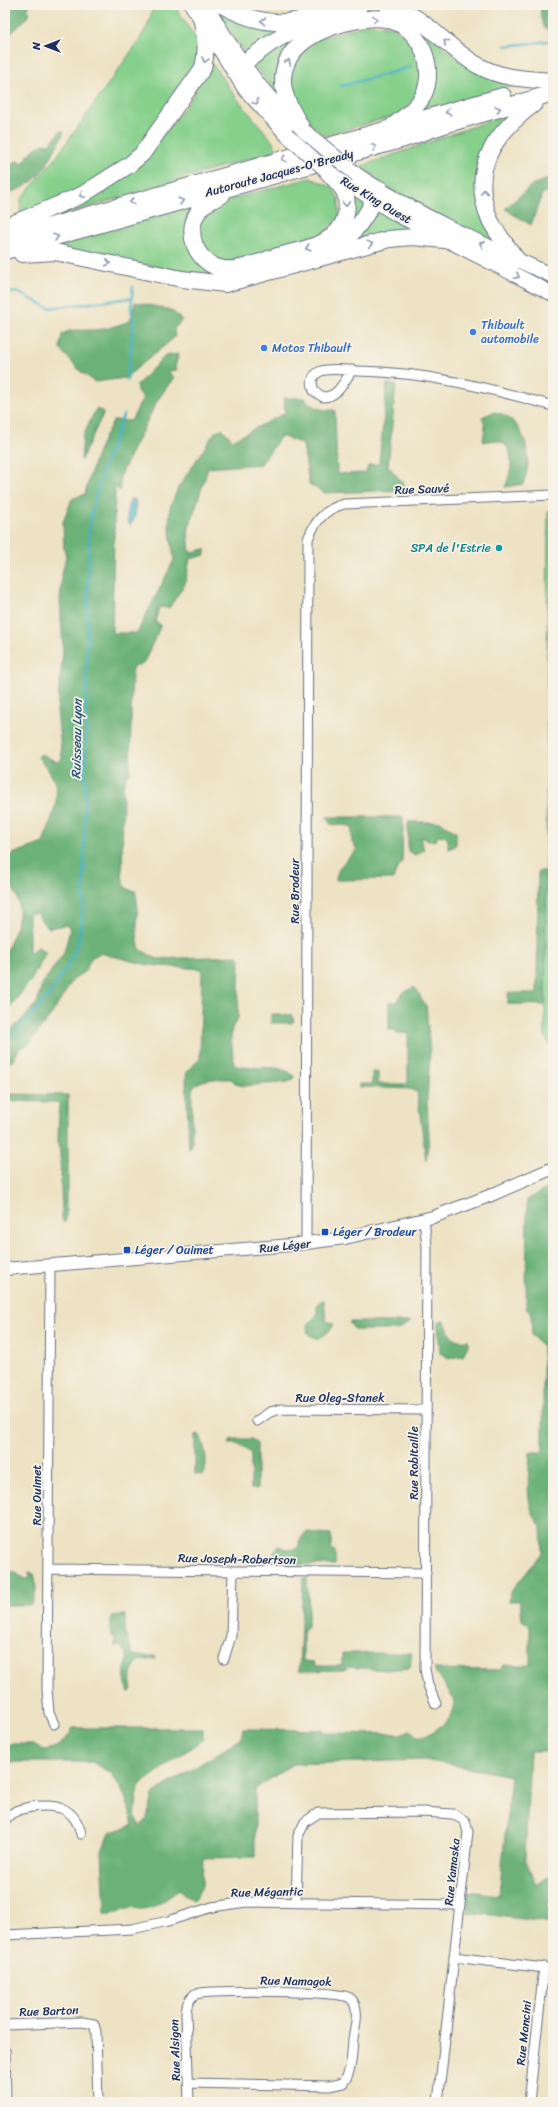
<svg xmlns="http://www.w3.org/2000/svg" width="558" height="2107" viewBox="0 0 558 2107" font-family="Sriracha,sans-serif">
<rect width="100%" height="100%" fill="#f7f3e8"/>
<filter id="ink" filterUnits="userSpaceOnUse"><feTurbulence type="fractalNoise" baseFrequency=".025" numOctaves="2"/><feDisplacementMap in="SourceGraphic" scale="8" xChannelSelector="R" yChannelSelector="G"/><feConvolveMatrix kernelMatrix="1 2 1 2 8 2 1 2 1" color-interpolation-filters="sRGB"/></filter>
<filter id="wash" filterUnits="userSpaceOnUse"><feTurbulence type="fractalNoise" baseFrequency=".012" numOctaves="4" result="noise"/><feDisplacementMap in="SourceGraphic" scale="16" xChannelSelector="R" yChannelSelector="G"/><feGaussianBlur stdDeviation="0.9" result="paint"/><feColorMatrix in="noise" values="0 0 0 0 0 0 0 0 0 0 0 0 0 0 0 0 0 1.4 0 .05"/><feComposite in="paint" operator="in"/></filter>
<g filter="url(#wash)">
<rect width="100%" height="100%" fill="#ede2c3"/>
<path fill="#86d08c" stroke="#508075" d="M154 5H174L202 48 201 59 140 150 81 190 20 215 21 199 55 159 138 42 148 25Z
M215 6C277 47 298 21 361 9 411 3 439 51 479 72 491 78 504 82 517 85L419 113C422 108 426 103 428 98 442 68 426 28 396 16 379 9 361 13 345 18 301 29 276 44 277 93L248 59Z
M367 24 395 27 416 48 423 70 416 99 397 115 325 136 300 114 289 92 291 65 317 39Z
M211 62 239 101 270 138 278 151 213 169 5 233 150 152 189 102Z
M511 113 484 152 495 241 438 215 389 189 362 166Z
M310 178 332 187 339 199V217L323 236 233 263 217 261 200 248 198 221 216 203Z
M350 197 416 232 220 278 51 248 195 204 202 266 326 248Z
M548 512H553V1050L545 1036Z"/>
<path fill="#6cb278" stroke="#44706b" d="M5 5H30L27 10 30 12C23 26 12 29 5 41Z
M541 5H553V33C541 31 540 15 541 5Z
M60 131 64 132C47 164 42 184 5 194V169L17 161 23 164C29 151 38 144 51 143Z
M553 174V189L542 194 531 225 505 209 532 185 548 179Z
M135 302 171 310 182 320 174 329 175 337 125 378 95 382 80 371 60 349 62 334C74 328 79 331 92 330 105 330 118 325 130 321Z
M179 354 175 366 177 370 169 371V373L174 377 157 401 131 453 120 477V491L115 486 112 633H137L174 560 169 525 170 508 178 488 215 432 222 429 233 440 285 413 284 398H304C314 408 321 411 335 410L337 474 365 473 369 465 379 464 387 384 396 385 388 466 409 490 324 493 309 484 303 444 281 436 261 464 208 468 188 531 190 553 205 549V555L190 559 185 584 169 608 159 607 155 622 161 625 143 664 132 667 130 773 126 775 123 786 122 875C124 886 124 889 135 891 141 910 133 930 140 949L157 959 238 956 240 959 238 1018 232 1028 231 1038 234 1065C253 1072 278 1061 294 1076L293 1080 288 1082 244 1086 235 1084 232 1079C218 1079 200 1077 192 1089V1145L189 1149 186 1078 187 1071 200 1059 202 969 148 965 100 953 91 958 85 971 72 981 55 1009 29 1044 20 1048 12 1061 5 1065V1035L20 1022 37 1003 42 984 64 953 70 929 66 925 48 928 43 923 37 913 29 914V954L38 947 46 952 32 979 5 1013V954L14 934 19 916V906L17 896 5 874V859L15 853 43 843C49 825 62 799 54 781 51 772 43 764 38 757L41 754 57 762 62 759 57 711 63 651 60 601 62 574 66 556 64 548 63 522 72 499 85 494C91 469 100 442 114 420L131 421 143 398 137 391V385L165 356Z
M96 409 102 411 103 414 81 460 83 436Z
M493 412C524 415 535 458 523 484L505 487C515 466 516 433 483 442L485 425 482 417Z
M327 817H403L402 863 396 870 394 879 336 880C336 868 348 858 356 851V847L352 843V826L330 824Z
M408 822H441L456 832V844L454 847 448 849V840L446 837 439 835 436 840 428 841 424 838H420L424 850 415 855 408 851Z
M538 871H546L545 1005 508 1004V993H537Z
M414 987C421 992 419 1000 426 1005L430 1053 427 1101 429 1138 426 1160 417 1092 411 1089 359 1087V1084H372V1072H378V1084H408V1033H397L396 1030H389V1002H397L401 994Z
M271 1014 292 1015 294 1021 292 1023H271Z
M5 1094 68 1095V1191L66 1193V1220L64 1223 62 1219 60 1150 58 1145 59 1102 5 1101Z
M553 1185V1751H530L525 1860 536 1884 549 1877 553 1878V1898L546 1905 553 1909V1923L467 1912 468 1891 499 1895 511 1776 425 1760 293 1764 255 1789V1857L203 1858 202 1886 194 1901 179 1890C168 1897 157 1908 143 1909 138 1910 134 1906 128 1908 117 1911 118 1915 105 1914L102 1851 109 1833 133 1825 129 1808 121 1788 111 1773 92 1762H5V1744H34L42 1750C57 1750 66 1741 73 1728H203V1739L138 1786 135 1817 140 1826 146 1821 154 1793 241 1739 243 1729 323 1730 324 1733 401 1734 410 1730C412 1731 415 1735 417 1736 429 1739 456 1717 454 1705 453 1692 440 1681 434 1669L501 1670 504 1665H530V1626L522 1620 520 1601H508L511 1592 542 1553 541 1526C523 1506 529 1477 530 1452H543V1346L532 1336 531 1314 526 1308 527 1200Z
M322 1300H324L326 1321 333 1323V1327L319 1340 308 1334C305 1325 311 1321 317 1315V1304Z
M441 1320 445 1321C450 1335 450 1342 468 1340L469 1343 463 1356 449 1358 440 1353 438 1325Z
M349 1322H411L397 1330H355Z
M195 1434 200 1435C204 1445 210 1466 202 1475L195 1474Z
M231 1439H252L257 1444V1489H251V1453L237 1444H229Z
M306 1532 331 1534V1549L335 1551V1565L271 1564 275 1551 279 1546 290 1550 298 1548 302 1537Z
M5 1572H15L24 1579 29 1578V1573L34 1574C37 1584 37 1596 31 1605H5Z
M303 1579H307L309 1612 307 1626 303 1632V1661L314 1662 315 1666H342V1653H412L410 1668 387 1670 348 1667 345 1670 299 1671Z
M125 1615V1634L131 1648V1653L137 1656H155L156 1659 138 1661C131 1670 129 1678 132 1689L129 1693C124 1681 123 1671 128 1659L121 1646H115V1637H111V1616Z"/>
<path fill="#46b2c4" stroke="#307091" d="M131 499 135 500C137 507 136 520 130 525 125 519 127 504 131 499Z"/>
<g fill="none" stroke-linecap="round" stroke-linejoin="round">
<path stroke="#46b2c4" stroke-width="2.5" d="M505 46 549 41 553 36
M341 86 411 67
M5 294 17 292 49 308 132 298
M127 380 134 323 131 308 133 287
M5 1044C30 1019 70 974 79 939 81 930 81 921 83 912L89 531C94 491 108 452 124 414"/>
</g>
</g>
<g filter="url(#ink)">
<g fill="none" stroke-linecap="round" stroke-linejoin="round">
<g stroke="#646e81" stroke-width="11">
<path id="street" d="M352 370C344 382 338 397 323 397L314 391C311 383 311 375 321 371 331 368 346 370 358 371 425 372 489 388 553 406
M424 1220 427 1246 425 1669 428 1685 436 1704
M306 1244 308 539C315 521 325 509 344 504L553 495
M50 1266 47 1689 49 1713 54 1724
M257 1421 270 1412 281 1409 426 1410
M48 1569 426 1573
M224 1659 231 1636 233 1571
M5 1820C14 1806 48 1803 63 1809 73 1813 79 1824 81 1834
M296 1903 298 1836 305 1822 318 1813 423 1812 453 1814 465 1821 468 1832 438 2102
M5 1935 132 1929 168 1921 212 1907 246 1902 460 1905
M454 1957 553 1969
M5 2025 82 2022 94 2024 96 2032 98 2102
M5 2051 6 2102
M189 2083 329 2086 343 2083C352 2072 352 2053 353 2039 355 2027 361 2007 350 1998 340 1990 213 1990 195 1994 188 2000 187 2004 186 2013L189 2102
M529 2102 544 1967"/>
</g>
<g stroke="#646e81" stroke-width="14">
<path id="secondary" d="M5 1269 291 1245 345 1238 433 1217 489 1196 553 1168"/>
</g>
<g stroke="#646e81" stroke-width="16">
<path id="primary" d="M192 5 245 89 287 135
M206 5C232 50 260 93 299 127
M335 175 396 214 553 294
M357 175C419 216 486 246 553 276"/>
</g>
<g stroke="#646e81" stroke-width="18">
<path id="highway" d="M222 5C276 36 305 18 360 5
M387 5C424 14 448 50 481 67 503 79 529 79 553 81
M234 70 271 43 309 21
M303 130C295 116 284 100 283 83 282 47 315 31 344 23 359 20 375 16 389 20 421 28 437 68 423 96 417 108 404 117 393 126
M222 195C215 199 206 202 201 208 182 230 196 265 224 269 241 271 261 261 278 256 303 249 340 245 346 214 347 208 347 200 345 193 341 185 332 177 326 170
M5 227 82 195 129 165 142 154 203 68C207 52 206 39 202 22
M5 239 503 96
M5 251 404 139 444 125 553 93
M331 252C355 235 367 215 380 189
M22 254 55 252 182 279 225 284 389 239 412 237 445 240
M517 260C508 247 497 234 490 220 468 168 496 132 535 103"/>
</g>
<use href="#street" stroke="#fff" stroke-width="9"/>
<use href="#secondary" stroke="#fff" stroke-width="12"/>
<use href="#primary" stroke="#fff" stroke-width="14"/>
<use href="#highway" stroke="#fff" stroke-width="16"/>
<g stroke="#646e81" stroke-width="16" stroke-linecap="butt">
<path id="primary-bridge" d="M303 130 357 175
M287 135 326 170"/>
</g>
<use href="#primary-bridge" stroke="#fff" stroke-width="14"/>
</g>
<defs><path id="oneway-chevron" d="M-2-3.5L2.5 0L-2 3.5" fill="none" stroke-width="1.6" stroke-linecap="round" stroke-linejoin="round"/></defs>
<g stroke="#8d97ae">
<use href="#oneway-chevron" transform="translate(375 19) rotate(-1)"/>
<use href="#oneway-chevron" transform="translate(263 21) rotate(-172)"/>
<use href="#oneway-chevron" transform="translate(446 42) rotate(-141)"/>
<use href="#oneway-chevron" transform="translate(205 60) rotate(106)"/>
<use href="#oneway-chevron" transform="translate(288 62) rotate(-67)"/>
<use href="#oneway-chevron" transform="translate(256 102) rotate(50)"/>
<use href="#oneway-chevron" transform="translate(498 109) rotate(-16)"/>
<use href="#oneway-chevron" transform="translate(448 112) rotate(164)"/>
<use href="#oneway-chevron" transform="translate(374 147) rotate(-16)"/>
<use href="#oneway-chevron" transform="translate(284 159) rotate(164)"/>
<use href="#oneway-chevron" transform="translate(484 192) rotate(-94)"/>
<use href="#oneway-chevron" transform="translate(82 195) rotate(153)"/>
<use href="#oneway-chevron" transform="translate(181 201) rotate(-16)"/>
<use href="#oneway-chevron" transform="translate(132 202) rotate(164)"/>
<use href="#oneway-chevron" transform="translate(346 204) rotate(87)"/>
<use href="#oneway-chevron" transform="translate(56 237) rotate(-16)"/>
<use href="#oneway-chevron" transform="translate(370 244) rotate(-15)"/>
<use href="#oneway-chevron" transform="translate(482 244) rotate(-155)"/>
<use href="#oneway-chevron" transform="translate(308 248) rotate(164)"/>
<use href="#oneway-chevron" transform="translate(108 263) rotate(12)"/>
<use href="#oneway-chevron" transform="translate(517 276) rotate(27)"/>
</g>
</g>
<g fill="#3f7fe0" stroke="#f7f3e8" stroke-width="1.5">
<circle cx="473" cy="332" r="4"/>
<circle cx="264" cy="348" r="4"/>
</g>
<circle fill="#0f9aa8" stroke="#f7f3e8" stroke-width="1.5" cx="499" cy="548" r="4"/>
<g fill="#1a4fb4" stroke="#f7f3e8" stroke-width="1.5">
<rect x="321" y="1228" width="8" height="8" rx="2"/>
<rect x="123" y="1246" width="8" height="8" rx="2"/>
</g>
<g text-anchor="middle" stroke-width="3.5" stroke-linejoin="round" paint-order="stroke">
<g font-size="12" fill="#1b2f5e" stroke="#f7f3e8">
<text transform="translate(279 173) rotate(-15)" y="4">Autoroute Jacques-O'Bready</text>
<text transform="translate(376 200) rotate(31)" y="4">Rue King Ouest</text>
<text transform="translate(422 489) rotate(-2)" y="4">Rue Sauvé</text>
<text transform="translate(295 891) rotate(-90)" y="4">Rue Brodeur</text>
<text transform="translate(285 1246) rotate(-6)" y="4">Rue Léger</text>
<text x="340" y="1402">Rue Oleg-Stanek</text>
<text transform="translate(414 1463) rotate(-90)" y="4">Rue Robitaille</text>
<text transform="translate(37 1495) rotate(-90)" y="4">Rue Ouimet</text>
<text transform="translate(237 1559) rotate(1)" y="4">Rue Joseph-Robertson</text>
<text transform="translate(452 1872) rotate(-84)" y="4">Rue Yamaska</text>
<text transform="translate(267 1892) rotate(-1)" y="4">Rue Mégantic</text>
<text transform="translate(296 1981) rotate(1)" y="4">Rue Namagok</text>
<text transform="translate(49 2011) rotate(-2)" y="4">Rue Barton</text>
<text transform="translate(524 2033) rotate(-84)" y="4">Rue Mancini</text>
<text transform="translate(175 2050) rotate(-92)" y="4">Rue Alsigon</text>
</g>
<g font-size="12" fill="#366cbe" stroke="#f7f3e8" text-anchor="start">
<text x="481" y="329">Thibault<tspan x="481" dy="14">automobile</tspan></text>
<text x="272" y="352">Motos Thibault</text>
</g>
<g font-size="12" fill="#0d838f" stroke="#f7f3e8" text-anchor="end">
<text x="491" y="552">SPA de l'Estrie</text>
</g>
<g font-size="12" fill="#164399" stroke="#f7f3e8" text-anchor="start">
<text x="333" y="1236">Léger / Brodeur</text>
<text x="135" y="1254">Léger / Ouimet</text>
</g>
<g font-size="13" font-style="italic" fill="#28567d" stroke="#f7f3e8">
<text transform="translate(76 739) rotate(-89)" y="5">Ruisseau Lyon</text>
</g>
</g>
<rect width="558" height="2107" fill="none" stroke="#f7f3e8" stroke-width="20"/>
<g transform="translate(46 46) rotate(270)" stroke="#f7f3e8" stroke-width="3" paint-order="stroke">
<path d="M0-3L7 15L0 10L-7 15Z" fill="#1b2f5e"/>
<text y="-6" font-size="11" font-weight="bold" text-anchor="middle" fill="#1b2f5e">N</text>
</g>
</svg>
